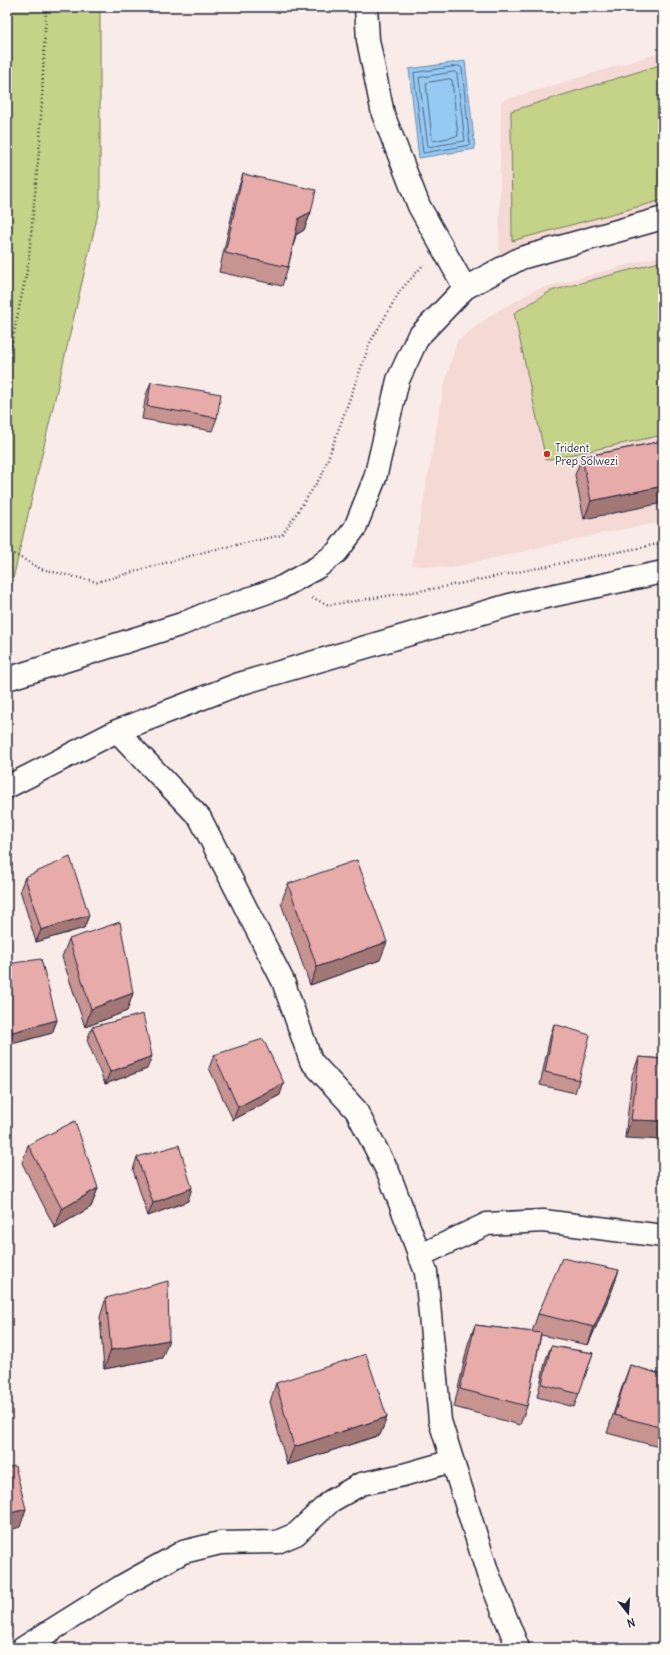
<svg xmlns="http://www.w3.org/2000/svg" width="670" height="1655" viewBox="0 0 670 1655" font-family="Delius,sans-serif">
<rect width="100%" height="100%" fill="#f9ece8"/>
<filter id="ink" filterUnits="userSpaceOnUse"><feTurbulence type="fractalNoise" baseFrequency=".025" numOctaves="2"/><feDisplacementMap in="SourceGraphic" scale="8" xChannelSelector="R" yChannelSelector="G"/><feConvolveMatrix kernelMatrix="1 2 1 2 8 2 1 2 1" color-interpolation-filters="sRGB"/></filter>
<g filter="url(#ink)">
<path fill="#f4d9d5" d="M663 52V209L499 256 501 101Z
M663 255V522L609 532 450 568 412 565 444 386 457 341 491 315 535 290Z"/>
<path fill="#c4d387" stroke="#737a61" d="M7 7H100V205L10 592 7 594Z
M663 64V200L512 241 511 111Z
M663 261V435L546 460 514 313 551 291Z"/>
<path fill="#96caf3" stroke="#6887a9" d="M465 61 475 149 419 158 409 69Z"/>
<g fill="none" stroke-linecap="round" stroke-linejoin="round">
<path stroke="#506585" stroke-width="1" d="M459 66 462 68 470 145 423 153 414 73Z
M455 72 457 74 465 141 428 147 419 78Z
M450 79 452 80 458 136 433 141 432 139 426 83Z"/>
<g stroke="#22223b" stroke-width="25">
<path id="minor" d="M366 7 368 40 383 114 419 206 465 288
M7 679 182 624 208 613 282 587 318 567 337 552 355 528 375 478 398 380 418 337 465 288 521 258 663 218
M117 731 200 818 283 981 311 1061 356 1110 389 1174 426 1272 440 1421 488 1574 518 1648
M7 787 117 731 239 684 513 604 663 572
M419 1256 487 1224 543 1221 663 1236
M23 1648 122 1586 183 1552 220 1543 277 1542 296 1534 331 1501 361 1484 403 1475 452 1461"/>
</g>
<path stroke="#22223b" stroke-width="2.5" stroke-dasharray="1 3" stroke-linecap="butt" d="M7 365 28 266 40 141 46 7
M7 550 41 569 97 582 208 551 282 535 322 475 370 343 400 291 424 264
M312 598 329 605 438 588 663 543"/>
<use href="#minor" stroke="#fdfcf7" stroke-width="22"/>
</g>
<path fill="#c79492" stroke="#22223b" d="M243 174 311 212 304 230 296 235 288 267 282 286 219 272 237 192Z
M151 382 217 418 212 431 142 419 146 395Z
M663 441 584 519 575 475 582 457Z
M25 877 89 915 84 928 36 942 20 890Z
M288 884 380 960 310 985 281 903Z
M69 939 133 993 127 1011 85 1027 62 957Z
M7 964 57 1020 52 1033 8 1045 7 1042Z
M554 1024 579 1080 575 1093 540 1085 550 1037Z
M92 1027 147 1069 105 1084 87 1040Z
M214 1055 280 1095 233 1120 209 1068Z
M639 1057 663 1059 625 1138 632 1075Z
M28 1145 98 1188 91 1207 55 1228 22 1163Z
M137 1157 188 1201 148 1216 133 1170Z
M613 1288 588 1345 541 1335 527 1406 520 1425 454 1407 468 1344 475 1325 532 1332 538 1314Z
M106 1298 162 1358 104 1369 100 1317Z
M551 1346 593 1353 574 1407 537 1397 546 1359Z
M630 1365 663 1375V1448L607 1433 623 1384Z
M276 1383 387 1417 380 1435 287 1465 270 1402Z"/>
<path fill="#a27877" stroke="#22223b" d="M311 212 304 230 293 236 299 218Z
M663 486V503L584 519 591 501Z
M89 915 84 928 36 942 41 930Z
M387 942 380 960 310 985 317 967Z
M133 993 127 1011 85 1027 91 1009Z
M57 1020 52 1033 8 1045 13 1032Z
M152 1056 147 1069 105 1084 110 1072Z
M284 1083 280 1095 233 1120 238 1107Z
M631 1120 663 1121V1140L625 1138Z
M98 1188 91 1207 55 1228 62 1209Z
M192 1188 188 1201 148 1216 153 1203Z
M619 1270 613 1288 588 1345 594 1327Z
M169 1340 162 1358 104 1369 111 1350Z
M387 1417 380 1435 287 1465 294 1447Z
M26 1509 20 1527 7 1531V1514Z"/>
<path fill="#e7acaa" stroke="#22223b" d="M243 174 316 190 311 212 299 218 288 267 225 253Z
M151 382 221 394 217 418 147 406Z
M663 441V486L591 501 582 457Z
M70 857 89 915 41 930 25 877Z
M357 860 387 942 317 967 288 884Z
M120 922 133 993 91 1009 69 939Z
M41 959 57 1020 13 1032 7 1015V964Z
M143 1014 152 1056 110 1072 92 1027Z
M554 1024 590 1035 579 1080 545 1072Z
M263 1039 284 1083 238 1107 214 1055Z
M639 1057 663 1059V1121L631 1120Z
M75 1121 98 1188 62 1209 28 1145Z
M179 1145 192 1188 153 1203 137 1157Z
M562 1258 619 1270 594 1327 538 1314Z
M168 1281 169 1340 111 1350 106 1298Z
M475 1325 541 1333 527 1406 460 1389Z
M551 1346 593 1353 579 1394 542 1384Z
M366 1354 387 1417 294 1447 276 1383Z
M630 1365 663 1375V1428L614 1415Z
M15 1466 26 1509 7 1514V1468Z"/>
</g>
<circle fill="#c8321e" stroke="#fdfcf7" stroke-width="1.5" cx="547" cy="454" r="4"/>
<g text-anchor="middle" stroke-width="3" stroke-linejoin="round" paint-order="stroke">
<g font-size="11" fill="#22223b" stroke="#fdfcf7" text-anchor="start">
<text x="555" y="452">Trident<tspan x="555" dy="13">Prep Solwezi</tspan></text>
</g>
</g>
<rect width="670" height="1655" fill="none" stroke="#fdfcf7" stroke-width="24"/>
<rect x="12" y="12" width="646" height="1631" fill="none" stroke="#22223b" stroke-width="1.5" filter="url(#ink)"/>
<g transform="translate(628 1613) rotate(163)" stroke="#fdfcf7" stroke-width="3" paint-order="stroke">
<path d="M0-3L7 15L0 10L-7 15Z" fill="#22223b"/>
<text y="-6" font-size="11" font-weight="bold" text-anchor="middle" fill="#22223b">N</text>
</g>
</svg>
